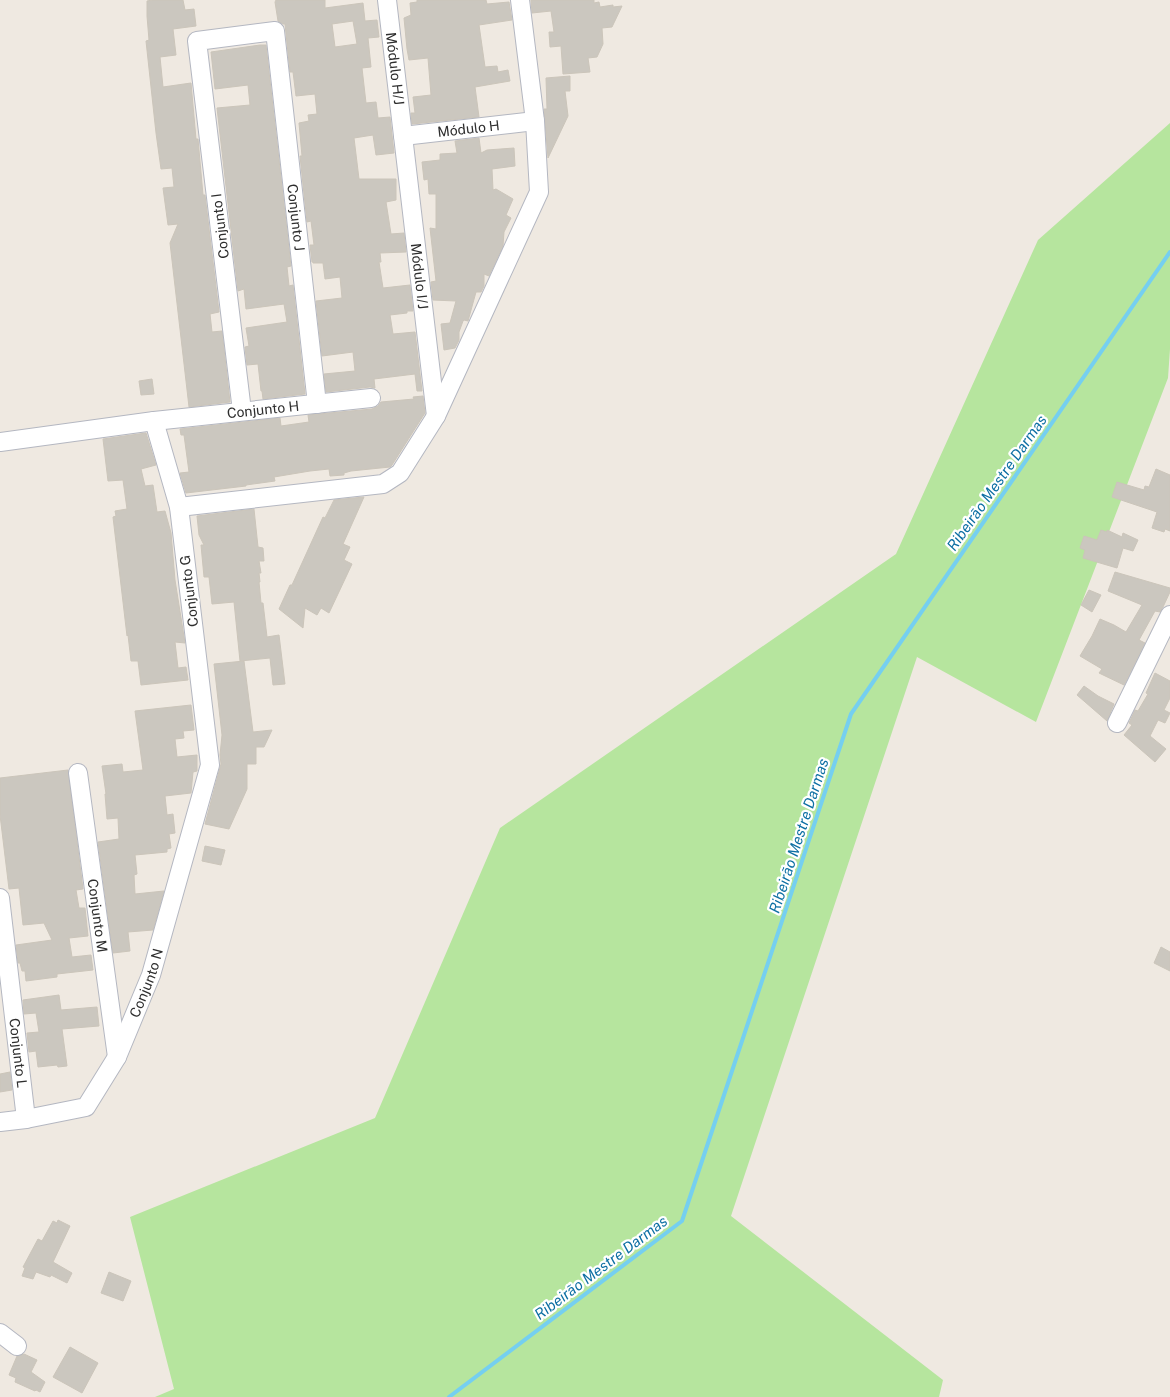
<svg xmlns="http://www.w3.org/2000/svg" width="1170" height="1397" viewBox="0 0 1170 1397" font-family="'Public Sans',sans-serif">
<rect width="100%" height="100%" fill="#efe9e1"/>
<path fill="#b6e59e" d="M1170 123V349L1168 378 1036 722 917 657 731 1216 943 1380 939 1397H155L174 1389 130 1217 375 1118 500 828 896 554 1038 240Z"/>
<g fill="none" stroke-linecap="round" stroke-linejoin="round">
<path stroke="#75cff0" stroke-width="4" d="M449 1397 682 1221 851 714 1170 252"/>
</g>
<path fill="#cbc7bf" stroke="#cbc5ba" fill-rule="evenodd" d="M152 0H183L185 10 194 9 196 26 173 29 176 55 160 57 163 87 191 83 196 139H198L203 195H205L219 312 210 314 212 332 222 331 230 402 189 407 170 243 178 224 168 225 163 188 174 187 172 168 161 169 156 133 146 41 149 40 147 16V1Z
M276 0H325V8L363 3 365 21 377 20 379 37 368 38 371 67 362 68 366 103 376 102 378 118 390 117 394 153 376 155 373 135 354 138 359 179H396V200L386 202 391 234 404 233 406 252 380 253 381 262H379L383 288 410 285 413 311H407V313L390 315 393 334 415 332 422 391H417L415 374 374 379 375 388 370 387 326 392 324 374 355 371 353 352 322 356 316 301 342 298 340 277 325 279 323 263H313V262H312L310 245H314L311 221 307 222 300 156H302L299 123 309 121 308 115 317 114 315 94 296 96 293 72H290L285 24H283L278 21 275 2ZM353 21 357 44 335 47 332 24Z
M417 0H486L487 4 509 2 512 20 479 25 485 67 497 66 498 72 508 70 510 81 475 87 479 117 412 124 411 113H415L413 97 431 95 428 58 409 60 407 49 404 18 411 15 410 3 417 2Z
M531 0H594V3L599 2 600 7 613 5V7L622 6 612 27 602 28 603 44 597 57 588 58 590 72 563 74 561 46 550 47 549 32H554L551 11 532 13Z
M260 45H266L291 266 287 267 289 286 293 285 305 394 263 399 262 391H261L258 364 247 365 245 347 249 346 246 328 287 322 284 304 246 309 244 289 238 291 217 108 250 105 248 85 215 89 211 52Z
M570 76V91H565L568 116 548 158 544 109H547L546 78Z
M479 138 481 153 487 150 514 148 515 166 492 169 493 190 496 189 513 199 506 215 511 218 504 232 503 246 489 276 484 274V286L481 292H476L468 321 464 320 463 321 459 332V340L455 348 444 350 441 324 450 323 456 301 433 300 431 282 436 281 430 228 436 229V194H429L428 179 424 180 422 162 440 160V154L457 153 455 141Z
M152 379 154 394 141 395 139 381Z
M423 396 425 413 423 416 392 465 390 467 351 471 344 473V475L330 476 329 469 310 471 274 477 275 481 246 485V486L186 493 180 473 189 472 184 435H181L180 429 280 418 281 426 309 422 308 415 372 409 378 406 381 402 414 399 413 397Z
M146 433 156 465 141 469 145 486 153 485 157 512 165 511 171 533 175 580 185 643 175 642 178 668 186 667 188 680 141 685 138 661H131L128 635 127 636 113 517 116 516 115 511 127 509 123 480 108 481 103 439Z
M1156 469 1170 475V531L1165 529 1164 532 1152 528 1157 512 1112 497 1117 482 1144 490 1145 486 1149 487Z
M364 497 343 544 350 547 344 560 352 564 345 579 329 613 321 608 317 615 305 608 303 628 279 609 290 585H292L323 517 325 518 334 500Z
M254 509 258 547 263 548 264 561H259L261 573H259L260 582H259L261 603H263L267 637 279 635 285 684 273 685 270 658 240 661 234 602 212 604 209 577H204L201 545H204L199 535 197 516Z
M1101 530 1107 532V530L1122 537 1123 533 1138 540 1133 551 1123 548 1117 568 1083 558 1085 550 1080 548 1084 536 1097 540Z
M1115 572 1170 588V592L1163 607 1160 612 1155 611 1139 640 1145 643 1124 685 1099 673 1102 669 1080 656 1092 636 1100 619 1114 625 1126 632 1142 605 1108 591Z
M1089 590 1101 595 1092 612 1081 605Z
M244 661 253 732 272 730 264 747H256V764H247V789L229 829 205 824 221 764 220 755 222 735 214 664Z
M1155 673 1170 681V698L1164 710 1170 713 1165 723 1158 720 1150 736 1166 749 1155 762 1124 735 1132 725 1129 723 1135 710 1138 711 1148 694 1146 693Z
M1084 686 1098 696 1114 704 1107 721 1077 695Z
M191 705 194 730 183 731 184 738 175 739 177 757 197 755V771L193 772 191 793 165 796 167 815 173 814 175 833 169 834 171 848 167 849V852L135 855 137 874 134 875 135 894 164 891 153 930 128 932 130 951 113 953 98 842 119 839 118 818 107 819 105 794H106L102 766 122 764 123 772 143 770 135 711Z
M68 770 83 889 76 890 79 908H85L88 936 69 938 72 957 91 955 93 970 57 974V977L26 981 25 971H22L20 963H18L16 945 52 940 44 923 23 925 19 888 9 889 0 815V778Z
M205 846 225 850 221 865 202 861Z
M1161 947 1170 952V971L1154 963Z
M59 995 61 1010 97 1007 99 1026 62 1029 67 1066 58 1067 57 1065 38 1067 36 1051 29 1052 27 1033 39 1032 36 1013 24 1014 23 1000Z
M10 1072 12 1090 0 1092V1074Z
M58 1220 70 1226 53 1262 72 1273 67 1283 51 1275 50 1277 36 1272 33 1279 22 1276 25 1268 23 1267 38 1239 42 1241 53 1221 57 1223Z
M109 1272 131 1281 123 1301 101 1293Z
M70 1347 98 1363 82 1393 53 1377Z
M24 1354 37 1360 31 1372 45 1382 40 1392 36 1390 35 1391 15 1382 16 1378 9 1375 17 1356Z"/>
<g fill="none" stroke-linecap="round" stroke-linejoin="round">
<g stroke="#b4b7c1" stroke-width="20">
<g id="minor">
<path id="s1" d="M387 0 436 416"/>
<path id="s2" d="M403 136 535 121"/>
<path id="s3" d="M242 411 197 41 275 31 317 404"/>
<path id="s4" d="M0 442 154 421 371 398"/>
<path d="M179 507 383 484 400 473 436 416 539 192 535 121 520 0"/>
<path d="M1117 723 1170 615"/>
<path id="s5" d="M78 773 117 1057"/>
<path id="s6" d="M0 898 26 1119"/>
<path id="s7" d="M0 1122 26 1119 86 1107 117 1057 151 975 210 765 179 507 154 421"/>
<path d="M0 1333 17 1346"/>
</g>
</g>
<use href="#minor" stroke="#fff" stroke-width="18"/>
</g>
<g text-anchor="middle" stroke-width="4.5" stroke-linejoin="round" paint-order="stroke">
<g font-size="14" fill="#2e2e2e" stroke="#fff">
<text dy="5" stroke="none"><textPath href="#s1" startOffset="69">Módulo H/J</textPath></text>
<text dy="5" stroke="none"><textPath href="#s2" startOffset="66">Módulo H</textPath></text>
<text dy="5" stroke="none"><textPath href="#s3" startOffset="639">Conjunto J</textPath></text>
<text transform="translate(220 226) rotate(-97)" y="5">Conjunto I</text>
<text dy="5" stroke="none"><textPath href="#s1" startOffset="278">Módulo I/J</textPath></text>
<text dy="5" stroke="none"><textPath href="#s4" startOffset="265">Conjunto H</textPath></text>
<text transform="translate(189 591) rotate(-97)" y="5">Conjunto G</text>
<text dy="5" stroke="none"><textPath href="#s5" startOffset="144">Conjunto M</textPath></text>
<text dy="5" stroke="none"><textPath href="#s7" startOffset="226">Conjunto N</textPath></text>
<text dy="5" stroke="none"><textPath href="#s6" startOffset="156">Conjunto L</textPath></text>
</g>
<g font-size="15" font-style="italic" fill="#0d6fa3" stroke="#fff">
<text transform="translate(997 483) rotate(-55)" y="5">Ribeirão Mestre Darmas</text>
<text transform="translate(799 836) rotate(-72)" y="5">Ribeirão Mestre Darmas</text>
<text transform="translate(601 1268) rotate(-37)" y="5">Ribeirão Mestre Darmas</text>
</g>
</g>
</svg>
